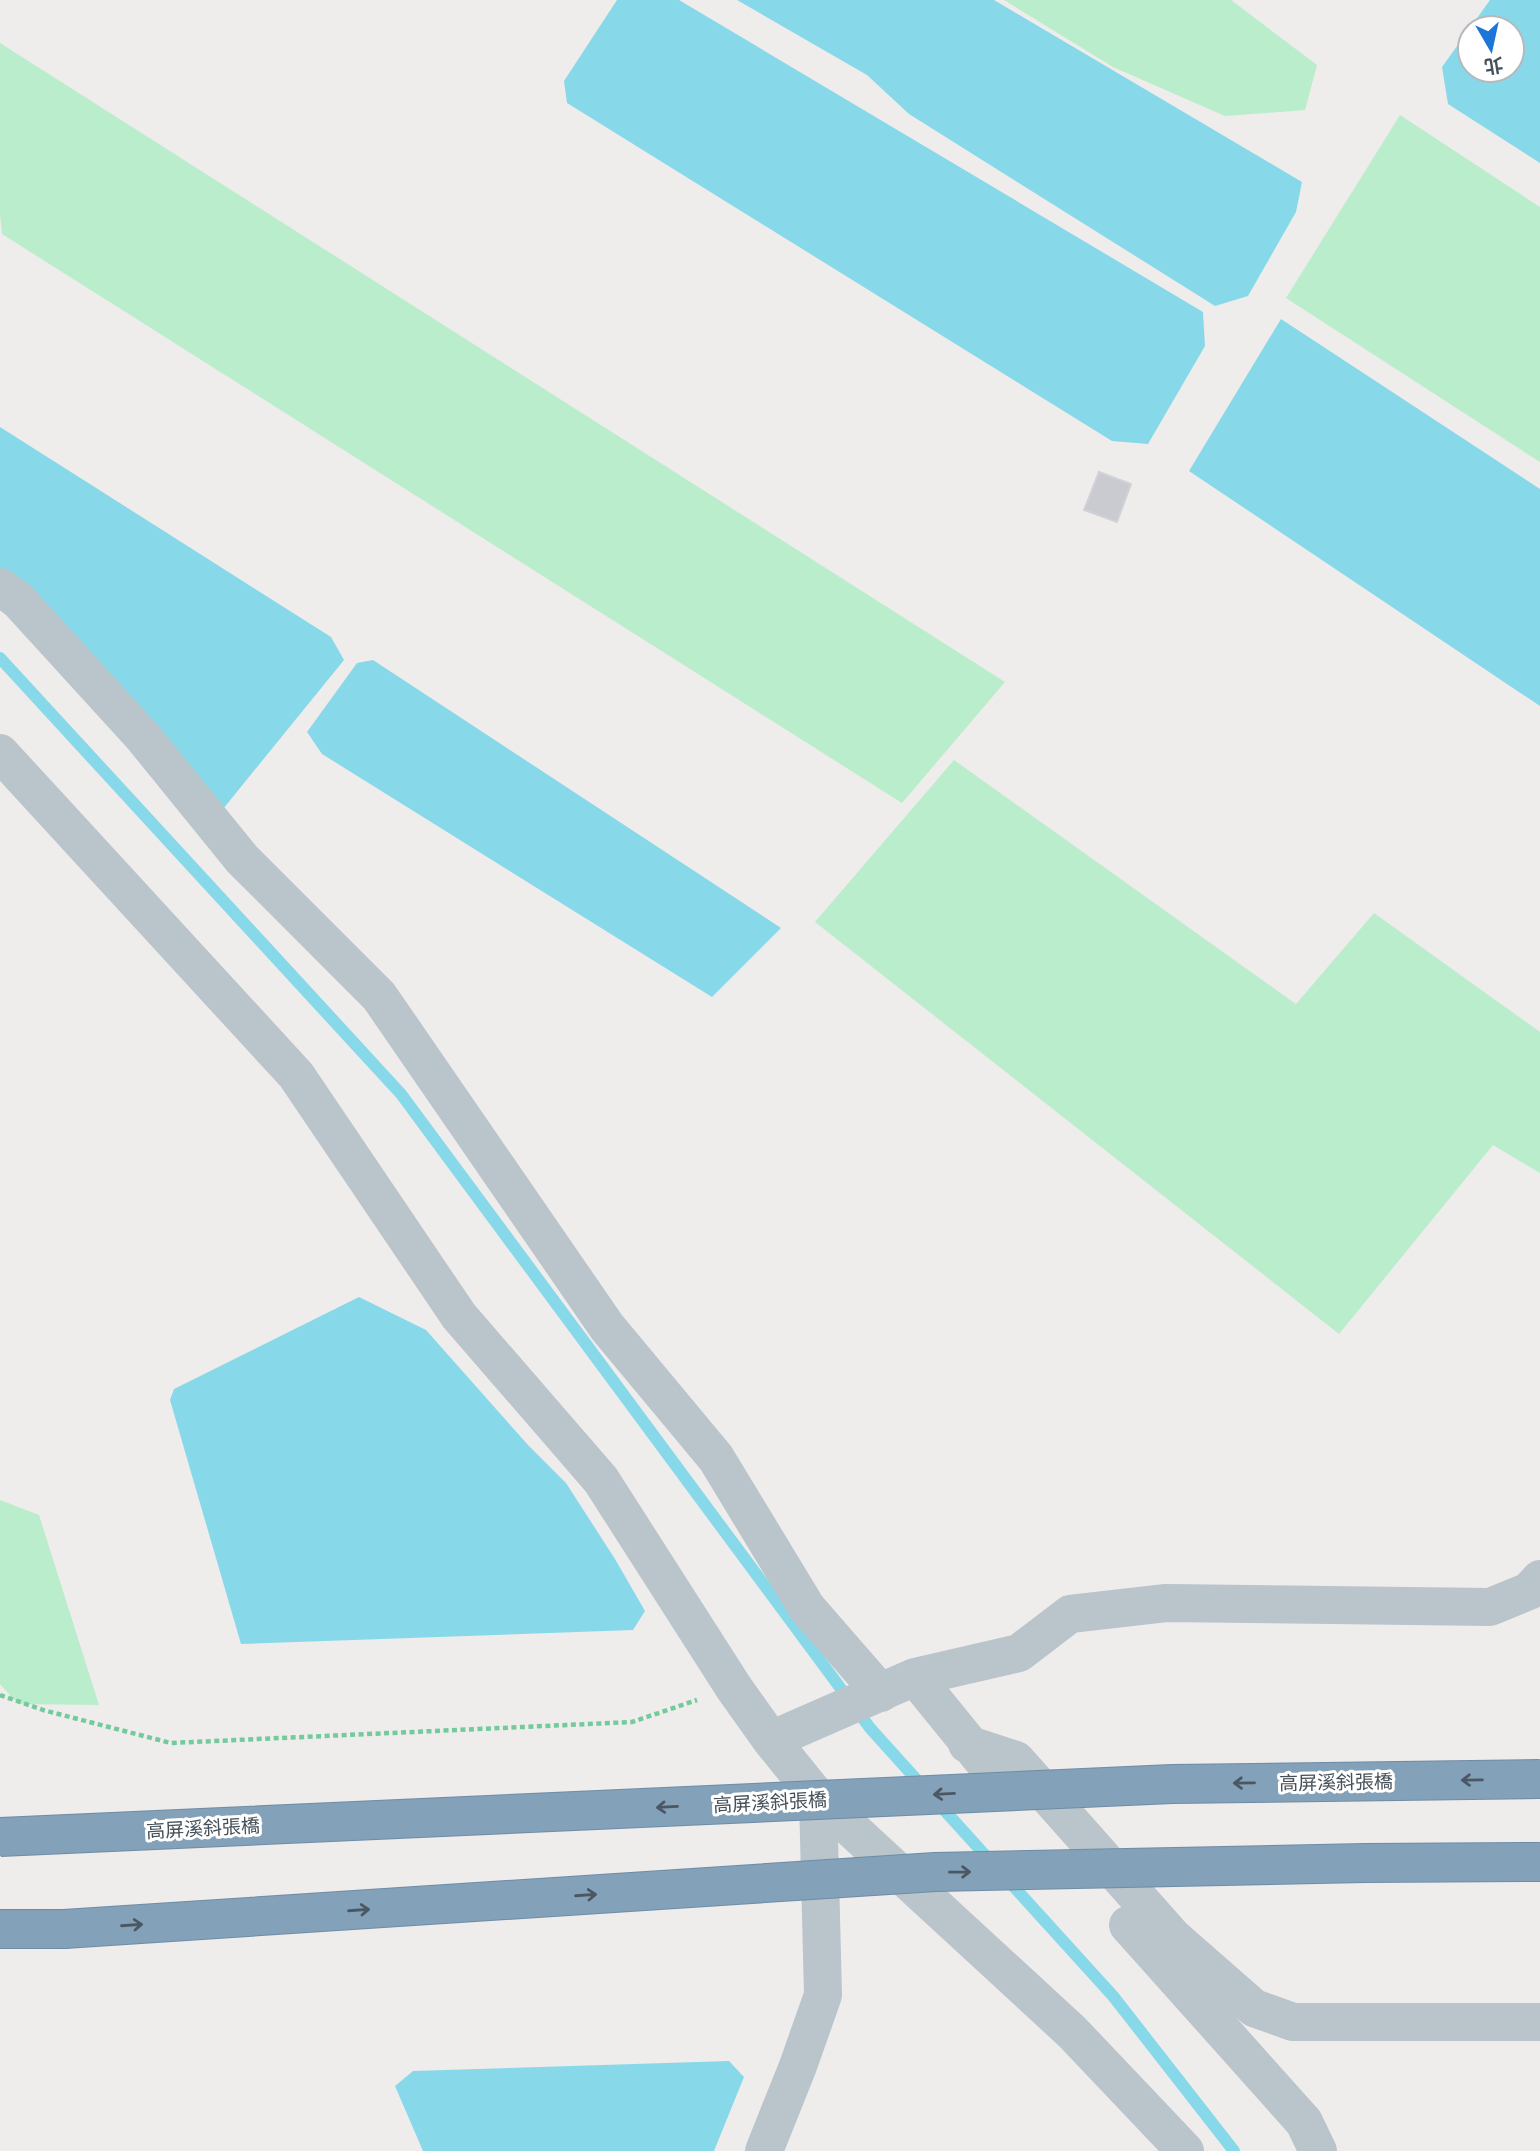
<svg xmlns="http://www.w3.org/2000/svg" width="1540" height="2151" viewBox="0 0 1540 2151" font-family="'Work Sans','Noto Sans TC',sans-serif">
<rect width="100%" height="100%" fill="#efecec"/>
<path fill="#baedcb" d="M1004 0H1231L1317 65 1305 110 1225 116 1113 67Z
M0 43 1005 682 902 803 2 234 0 214Z
M1400 115 1540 207V462L1286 298Z
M954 760 1296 1004 1374 913 1540 1032V1173L1493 1145 1339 1334 815 922Z
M0 1500 39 1515 99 1705 18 1704 0 1684Z"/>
<path fill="#87d9e9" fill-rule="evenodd" d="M617 0H679L1203 312 1205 346 1148 444 1112 441 567 103 564 81Z
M737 0H994L1302 182 1296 212 1248 296 1215 306 909 114 867 75Z
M1490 0H1540V163L1448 104 1442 67ZM1470 28H1512V70H1470Z
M1281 319 1540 489V706L1189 471Z
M0 427 331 637 344 660 223 809 0 578Z
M373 660 781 928 712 997 322 754 307 732 357 663Z
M359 1297 426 1330 528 1445 566 1483 615 1559 645 1611 633 1630 241 1644 170 1400 174 1389Z
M729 2061 744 2077 714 2151H423L395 2086 413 2071Z"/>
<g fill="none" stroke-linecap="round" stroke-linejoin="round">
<path stroke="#87d9e9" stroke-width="12" d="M0 658 401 1094 870 1728 925 1789
M937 1802 993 1864
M1005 1877 1113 1996 1234 2151"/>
</g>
<path fill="#c9cbd1" stroke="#d0d2d8" stroke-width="2" d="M1099 472 1131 484 1117 522 1084 510Z"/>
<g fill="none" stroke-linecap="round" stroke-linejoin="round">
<g stroke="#6f8ca6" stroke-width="40">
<path id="highway" d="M0 1929H64"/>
</g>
<path stroke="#73ca9b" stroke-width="4.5" stroke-dasharray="5 3.5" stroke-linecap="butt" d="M0 1695 43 1710 171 1743 632 1722 697 1700"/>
<path stroke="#bac4cb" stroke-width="38" d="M0 587 18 600 143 737 242 859 379 996 607 1327 716 1458 807 1608 881 1693
M0 753 296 1075 459 1316 601 1480 734 1688 771 1740 818 1798 823 1995 798 2066 764 2151
M915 1677 984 1762
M771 1740 915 1677 1019 1653 1070 1614 1166 1603 1490 1607 1529 1591 1540 1579
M967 1744 1016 1760 1173 1937 1254 2008 1293 2022H1540
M818 1798 1072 2032 1185 2151
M1128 1925 1304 2122 1318 2151"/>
<use href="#highway" stroke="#84a1ba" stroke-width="38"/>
<g stroke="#6f8ca6" stroke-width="40" stroke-linecap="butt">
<path id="highway-bridge" d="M0 1837 1172 1784 1540 1779
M64 1929 935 1872 1365 1863 1540 1862"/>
</g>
<use href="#highway-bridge" stroke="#84a1ba" stroke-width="38"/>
</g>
<defs><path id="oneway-shaft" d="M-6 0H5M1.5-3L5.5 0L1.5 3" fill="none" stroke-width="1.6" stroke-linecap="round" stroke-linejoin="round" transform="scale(1.75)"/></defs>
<g stroke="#4b5863">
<use href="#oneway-shaft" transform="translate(1472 1780) rotate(179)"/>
<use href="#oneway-shaft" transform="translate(1244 1783) rotate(179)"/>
<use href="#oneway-shaft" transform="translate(944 1794) rotate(177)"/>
<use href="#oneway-shaft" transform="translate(667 1807) rotate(177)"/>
<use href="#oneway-shaft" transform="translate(960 1872) rotate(-1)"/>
<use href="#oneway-shaft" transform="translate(586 1895) rotate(-4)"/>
<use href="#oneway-shaft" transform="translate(359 1910) rotate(-4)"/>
<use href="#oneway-shaft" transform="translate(132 1925) rotate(-4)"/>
</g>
<g text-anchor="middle" stroke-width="6" stroke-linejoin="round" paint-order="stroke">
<g font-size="19" fill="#455059" stroke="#fff">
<text transform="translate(1336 1782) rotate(-1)" y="7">高屏溪斜張橋</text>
<text transform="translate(770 1802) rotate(-3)" y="7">高屏溪斜張橋</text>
<text transform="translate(203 1828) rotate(-3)" y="7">高屏溪斜張橋</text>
</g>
</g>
<g transform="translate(1491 49) rotate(171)"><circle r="33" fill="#ffffff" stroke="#b5b9bd" stroke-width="2"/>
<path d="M0-5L12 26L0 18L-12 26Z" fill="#1c76d8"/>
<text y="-10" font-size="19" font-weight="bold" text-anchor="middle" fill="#455059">北</text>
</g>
</svg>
